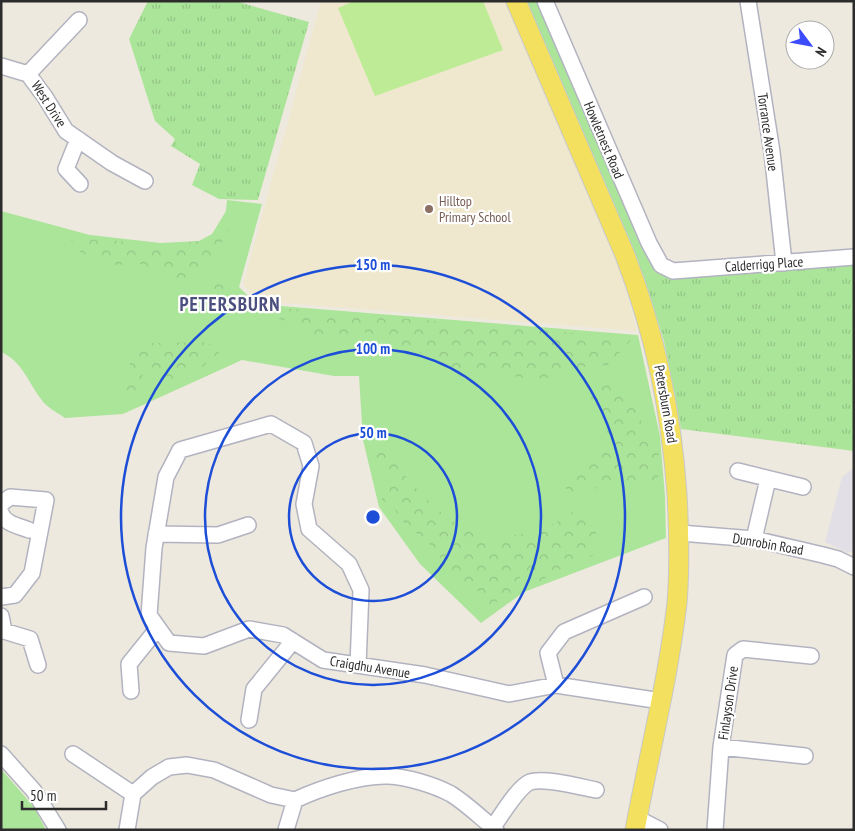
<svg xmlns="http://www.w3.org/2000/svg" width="855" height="831" viewBox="0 0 855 831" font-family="'PT Sans Narrow',sans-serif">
<defs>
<pattern id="forest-crowns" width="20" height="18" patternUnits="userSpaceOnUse" patternTransform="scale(1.25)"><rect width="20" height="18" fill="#abe59a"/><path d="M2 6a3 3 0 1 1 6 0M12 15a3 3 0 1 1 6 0" fill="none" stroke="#93c585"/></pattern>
<pattern id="park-tufts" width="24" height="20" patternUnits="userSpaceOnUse" patternTransform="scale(1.25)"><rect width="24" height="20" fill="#abe59a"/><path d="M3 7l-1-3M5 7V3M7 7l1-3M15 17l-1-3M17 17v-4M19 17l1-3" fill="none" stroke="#93c585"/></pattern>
</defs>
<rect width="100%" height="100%" fill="#eee9de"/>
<path fill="#e2dfe6" d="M854 468V550L848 553 825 542 842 477Z"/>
<path fill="#efe8ce" d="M321 1H505L565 137 624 281 637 331 260 301 243 285Z"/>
<path fill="#abe59a" d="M526 1H539L659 270 643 276Z
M227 200 262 204 239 287 256 304 638 335 660 436 665 496 666 538 524 592 481 623 420 564 379 507 363 440 359 376H334L242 360 123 414 65 418C58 413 46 407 41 399 28 382 22 361 1 352V211L90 235 161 243 199 241 212 234 226 211Z
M1 769 34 807 46 830H1Z"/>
<path fill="url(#forest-crowns)" d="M227 213 230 226 212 262 191 283 140 264 116 265 81 253 70 239 110 240 159 246 199 241 215 234Z
M209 281 231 288 255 306 633 338 607 366 595 364 577 369 562 377 530 379 476 370H459L419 352 364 332 321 342 299 331 284 320 262 315H243L210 298Z
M204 342 223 349 201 368 178 373 171 380 157 366 144 370 138 391 122 390 132 374 129 359 130 346 151 343Z
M611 384 637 395 641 407V424L658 446 660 470 655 486 644 485 631 487 611 484 600 491 592 485 571 492 562 486C576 472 601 449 607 431 609 426 608 420 608 415L593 405 588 391Z
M372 436C400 469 445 531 489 538 497 539 508 536 516 535 539 532 553 526 572 512L585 515 598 522 593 555 575 568 552 570 541 583 530 574 522 571C515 594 511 595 490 605L476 589 457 583 435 549 403 522 392 505 382 500 384 486 388 471 374 455Z"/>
<path fill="url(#park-tufts)" d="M148 1H235L309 22 258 200 219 199 192 185 200 164 171 146 175 139 155 121 129 39Z
M854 263V451L681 429 664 341 643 276 659 270Z"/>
<path fill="#beec96" d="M354 1H483L503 50 375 96 338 8Z"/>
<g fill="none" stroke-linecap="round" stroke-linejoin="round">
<g stroke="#b2b3c0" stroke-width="18">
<path id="minor" d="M545 1 649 243 661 265 673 271 854 257
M748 1 772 152 784 263
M1 66 28 74 45 97 66 131 112 163 145 181
M28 74 79 20
M78 139 66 169 80 184
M738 471 803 487
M1 504 10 497 46 500 32 573 15 595 1 597
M1 513C5 524 19 526 29 530
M680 533 754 539 823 555 838 559 854 567
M156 534 218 535 248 525
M754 539 768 479
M1 616 4 631 30 639 38 665
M358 665 361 590 349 564 309 529 304 504 311 466 304 443 271 424 180 450 166 477 154 548 149 615 169 643 204 646 249 629 283 635 323 660 425 675 509 694 556 685 661 701
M556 685 548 653 564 632 644 597
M131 691 129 664 158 628
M249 720 254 689 293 641
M721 747 805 756
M1 754 34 791 58 830
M73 754 133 794
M295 800C321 788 360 775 388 776 408 777 434 785 451 794 467 804 481 818 496 830
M637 818 660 830
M493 827C501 816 518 787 530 782 544 777 581 787 596 790
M127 830 133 794 152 777 169 767 187 765 214 770 271 795 295 800
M286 830 295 800
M715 830 721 747 735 655 743 649 811 656"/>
</g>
<g stroke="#c8c8c8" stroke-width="21">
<path id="major" d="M516 1 625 255C655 334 671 409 677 494 679 530 680 566 677 603 668 680 649 754 635 830"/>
</g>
<use href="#minor" stroke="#fff" stroke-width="15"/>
<use href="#major" stroke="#f3e05e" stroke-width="19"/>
</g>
<g fill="none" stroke="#1d4ed8" stroke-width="2.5">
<circle cx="373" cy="517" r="84"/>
<circle cx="373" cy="517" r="168"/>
<circle cx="373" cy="517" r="252"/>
</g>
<circle fill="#8d6e63" stroke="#fff" stroke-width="2" cx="429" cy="209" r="5"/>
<g text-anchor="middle" stroke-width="4.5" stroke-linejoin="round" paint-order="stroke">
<g font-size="14" fill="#2c2c2c" stroke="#fff">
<text transform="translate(49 104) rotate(57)" y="5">West Drive</text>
<text transform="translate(768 132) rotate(82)" y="5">Torrance Avenue</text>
<text transform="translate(604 140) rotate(67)" y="5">Howletnest Road</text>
<text transform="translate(764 264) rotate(-4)" y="5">Calderrigg Place</text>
<text transform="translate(666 404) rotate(80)" y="5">Petersburn Road</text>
<text transform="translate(768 544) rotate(10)" y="5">Dunrobin Road</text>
<text transform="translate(370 667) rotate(9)" y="5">Craigdhu Avenue</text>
<text transform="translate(728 703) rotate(-82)" y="5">Finlayson Drive</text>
</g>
<g font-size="14" fill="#785e54" stroke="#fff" text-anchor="start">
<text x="439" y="206">Hilltop<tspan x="439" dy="16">Primary School</tspan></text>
</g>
<g font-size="19" font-weight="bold" letter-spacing="1" fill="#4b4f7e" stroke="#fff">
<text x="230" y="311">PETERSBURN</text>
</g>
</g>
<circle cx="373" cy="517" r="8" fill="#1d4ed8" stroke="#fff" stroke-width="2.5"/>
<g font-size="15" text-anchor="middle" font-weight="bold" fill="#1d4ed8" stroke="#fff" stroke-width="4.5" stroke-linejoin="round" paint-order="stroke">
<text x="373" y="270">150 m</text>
<text x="373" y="354">100 m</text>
<text x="373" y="438">50 m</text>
</g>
<rect width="855" height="831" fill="none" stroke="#2c2c2c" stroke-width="5"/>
<g transform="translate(810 45) rotate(122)"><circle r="24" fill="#ffffff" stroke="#ababab"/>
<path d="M0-4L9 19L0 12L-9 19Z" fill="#3c4bfc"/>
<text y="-8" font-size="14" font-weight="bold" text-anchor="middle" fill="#2c2c2c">N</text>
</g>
<path d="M22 801v8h84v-8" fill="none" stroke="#2c2c2c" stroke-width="2.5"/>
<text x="30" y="801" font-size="15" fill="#2c2c2c" stroke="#ffffff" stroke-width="4" paint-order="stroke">50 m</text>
</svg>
